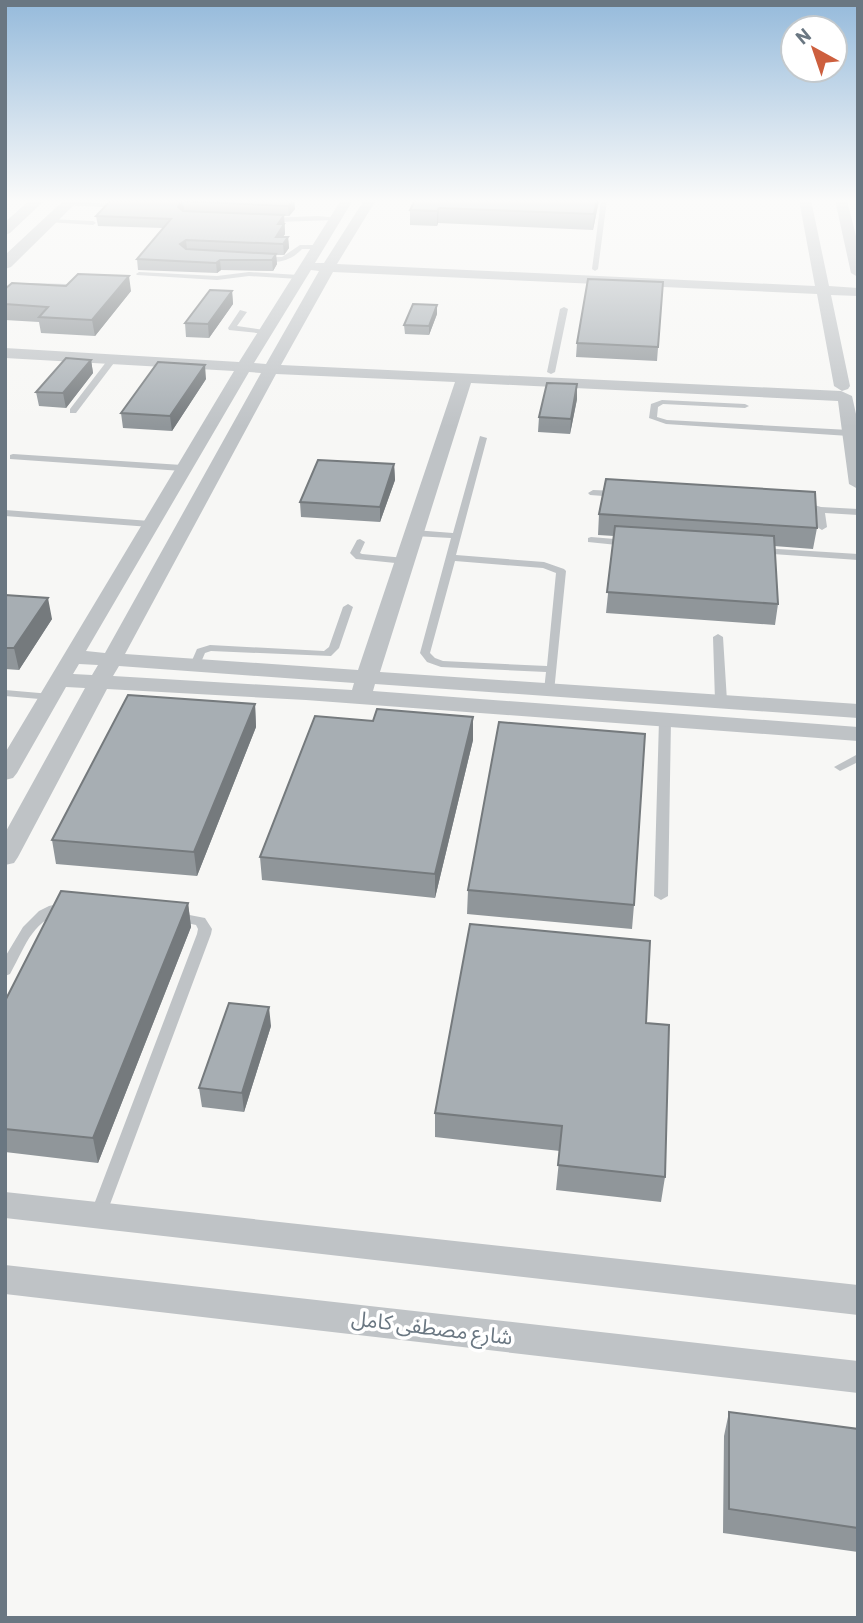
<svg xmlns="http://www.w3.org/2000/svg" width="863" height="1623" viewBox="0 0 863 1623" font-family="Barlow,'Noto Sans Arabic',sans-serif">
<rect width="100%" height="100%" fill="#f7f7f5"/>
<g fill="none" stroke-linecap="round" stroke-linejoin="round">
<path fill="#bfc3c6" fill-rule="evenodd" d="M601 200H607L598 269 595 271 592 269Z
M68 202 123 204 126 206 123 208 66 205Z
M318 216 338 218 335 220 277 222 266 220 269 218Z
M50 219 93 221 96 223 93 225 48 222Z
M300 245H317L320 247 317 249H302C290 262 274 265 258 259L261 257H282Z
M139 272 217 276 249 272 299 275 302 277 299 279 249 276 217 280 137 275 136 274Z
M32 283 66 284 69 286 66 288 32 287 5 294V290Z
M564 307 568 309 555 372 551 374 547 372 560 309Z
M240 310 247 312 237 326 264 330 268 332 267 334 229 330 228 328Z
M110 357 117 359 76 413H70V409Z
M662 400 745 404 749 406 745 408 663 404 658 407 657 417 667 420 849 430 853 433 849 436 666 424 649 418 651 404Z
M480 436 487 438 456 555 544 562 564 569 566 571 554 692H546L544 690 546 672 441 667 427 662 420 653 451 538 414 536 409 533 414 530 453 533ZM455 561 543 568 556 573 547 666 443 661 435 658 430 653Z
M13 454 182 465 186 468 182 471 10 459V455Z
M593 490 617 491 622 494 617 497 590 495 588 493Z
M800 501 821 507 858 509V515L825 513 827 527 822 530 817 527 816 512 797 506 795 504Z
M5 510 150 521 155 524 150 527 5 516Z
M591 537 627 540 632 543 627 546 588 542V538Z
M360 539 365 542 360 553 362 554 405 558 410 561 405 564 356 559 350 553 357 540Z
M760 548 858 554V560L757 553 755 551Z
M348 604 353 607 339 648 331 656 211 651 205 653 199 667H191L190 665 197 649 210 645 324 651 329 647 343 607Z
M718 634 723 637 727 701 721 704 715 701 713 637Z
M5 690 51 694 57 697 51 700 5 696Z
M665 717 671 720 668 896 661 900 654 896 659 720Z
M858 754V762L840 771 834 767Z
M66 902 73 906 71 909C31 920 28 942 10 974L5 976V957L23 927 39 911 49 906Z
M174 912 205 918 212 929 211 934 106 1215 104 1220 98 1222 92 1220 90 1215 197 934 198 929 196 925 169 919 167 916 169 913Z"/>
<path fill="#bfc3c6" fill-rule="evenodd" d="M341 200H353L315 263H324L364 200H376L337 264 815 286 799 200H811L829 286 858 288V296L831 295 850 386 848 389 842 391 834 386 817 294 333 272 281 365 841 391 852 396 858 423V489L849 484 838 401 471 383 380 672 858 704V718L375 684 373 691 858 727V741L306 700 107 689 18 857 14 863 5 865V833L85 688 66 687 17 773 13 778 5 780V753L234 371 5 358V348L239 362ZM311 270 319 271 266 364 254 363ZM249 372 261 373 105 653 86 651ZM276 374 455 382 358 670 125 654ZM79 664 98 665 92 675 73 674ZM119 666 354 683 352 690 113 676Z
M835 200H847L858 244V277L851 273Z
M5 1192 858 1285V1315L5 1218Z
M5 1265 858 1361V1393L5 1294Z"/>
<path fill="#bfc3c6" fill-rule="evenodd" d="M30 200H45L10 233 5 235V222Z
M64 200H79L11 267 5 269V255Z"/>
</g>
<path fill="#90969a" d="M120 200H295V209L289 216H284L285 234 283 237H288L289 248 284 255H276L277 264 273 271 221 270 217 273 138 270 137 259 163 228 98 226 96 216Z
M415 200H599L593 230 438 223 437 226 410 225V210Z
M663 282 657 361 576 357 577 343Z
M5 289 131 291 95 336 41 333 39 322 5 320Z
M232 291 233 304 209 338 186 337 185 323Z
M437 314 429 335 405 334 404 325Z
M91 360 93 373 66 408 39 406 36 392Z
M206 379 172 431 123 428 121 413Z
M577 384V399L570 434 538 432 539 417Z
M394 464 395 480 380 522 301 517 300 502Z
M599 514 817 528 813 549 774 546 778 604 775 625 606 613 614 536 598 535Z
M5 595 52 619 19 670 5 669Z
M255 704 256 727 197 876 56 864 52 840Z
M473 717V740L435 898 262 880 260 857 373 721Z
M468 890 634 905 632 929 467 914Z
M188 903 191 927 98 1163 5 1152V1001Z
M646 1023 665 1177 661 1202 556 1190 560 1151 435 1137V1113Z
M271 1026 244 1112 202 1107 199 1088Z
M729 1412 858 1429V1552L723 1533 724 1436Z"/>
<path fill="#757a7d" d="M294 200 295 209 289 216 288 206Z
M597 200H599L593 230 594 214Z
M183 201 184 211 178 207 179 204Z
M439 208 438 223 437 226V211Z
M284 215 285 234 278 244 276 237 278 224Z
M288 237 289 248 284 255 283 244Z
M186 240 187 250 180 244Z
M276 254 277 264 273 271 272 260Z
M220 260 221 270 217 273 216 263Z
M129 276 131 291 95 336 92 320Z
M232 291 233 304 209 338 208 324Z
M437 305V314L429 335V326Z
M91 360 93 373 66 408 63 393Z
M205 365 206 379 172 431 170 416Z
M577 384V399L570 434 571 419Z
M394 464 395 480 380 522V507Z
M48 598 52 619 19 670 14 648Z
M255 704 256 727 197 876 194 852Z
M473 717V740L435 898V874Z
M188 903 191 927 98 1163 93 1138Z
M269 1007 271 1026 244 1112 242 1093Z"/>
<path fill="#a7aeb3" stroke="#757a7d" stroke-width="2" d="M111 200 129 201 130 200H294L288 206 183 201 179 204 178 207 183 211 284 215 278 224H284L276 237H288L283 244 186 240 180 244 186 249 276 254 272 260H220L216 263 137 259 171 219 96 216Z
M415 200H597L594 214 439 208 437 211 410 210Z
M78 274 129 276 92 320 39 317 48 307 5 304V289L12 283 66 286Z
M588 279 663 282 658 347 577 343Z
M210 290 232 291 208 324 185 323Z
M413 304 437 305 429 326 404 325Z
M66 358 91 360 63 393 36 392Z
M158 362 205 365 170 416 121 413Z
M547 383 577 384 571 419 539 417Z
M318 460 394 464 380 507 300 502Z
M606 479 815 492 817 528 599 514Z
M615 526 774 536 778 604 607 592Z
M5 595 48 598 14 648H5Z
M128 695 255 704 194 852 52 840Z
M377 709 473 717 435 874 260 857 315 716 373 721Z
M499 722 645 734 634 905 468 890Z
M61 891 188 903 93 1138 5 1129V1001Z
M470 924 650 941 646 1023 669 1025 665 1177 558 1165 562 1126 435 1113Z
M229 1003 269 1007 242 1093 199 1088Z
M729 1412 858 1429V1528L729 1509Z"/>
<linearGradient id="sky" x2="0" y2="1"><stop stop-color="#95badb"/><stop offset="0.47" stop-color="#fbfbfa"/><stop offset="1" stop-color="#fbfbfa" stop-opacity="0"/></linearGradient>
<rect width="863" height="427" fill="url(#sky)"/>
<g text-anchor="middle" stroke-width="7" stroke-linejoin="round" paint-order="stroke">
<g font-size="21" fill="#6a7782" stroke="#fff">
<text transform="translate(432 1328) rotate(7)" y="7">شارع مصطفى كامل</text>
</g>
</g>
<rect width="863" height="1623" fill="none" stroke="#6a7782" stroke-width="14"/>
<g transform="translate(814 49) rotate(320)"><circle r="33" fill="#ffffff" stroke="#c3c9cd" stroke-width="2"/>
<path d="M0-5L12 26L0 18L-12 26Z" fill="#cd5f3e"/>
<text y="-10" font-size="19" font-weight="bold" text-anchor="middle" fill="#6a7782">N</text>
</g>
</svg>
